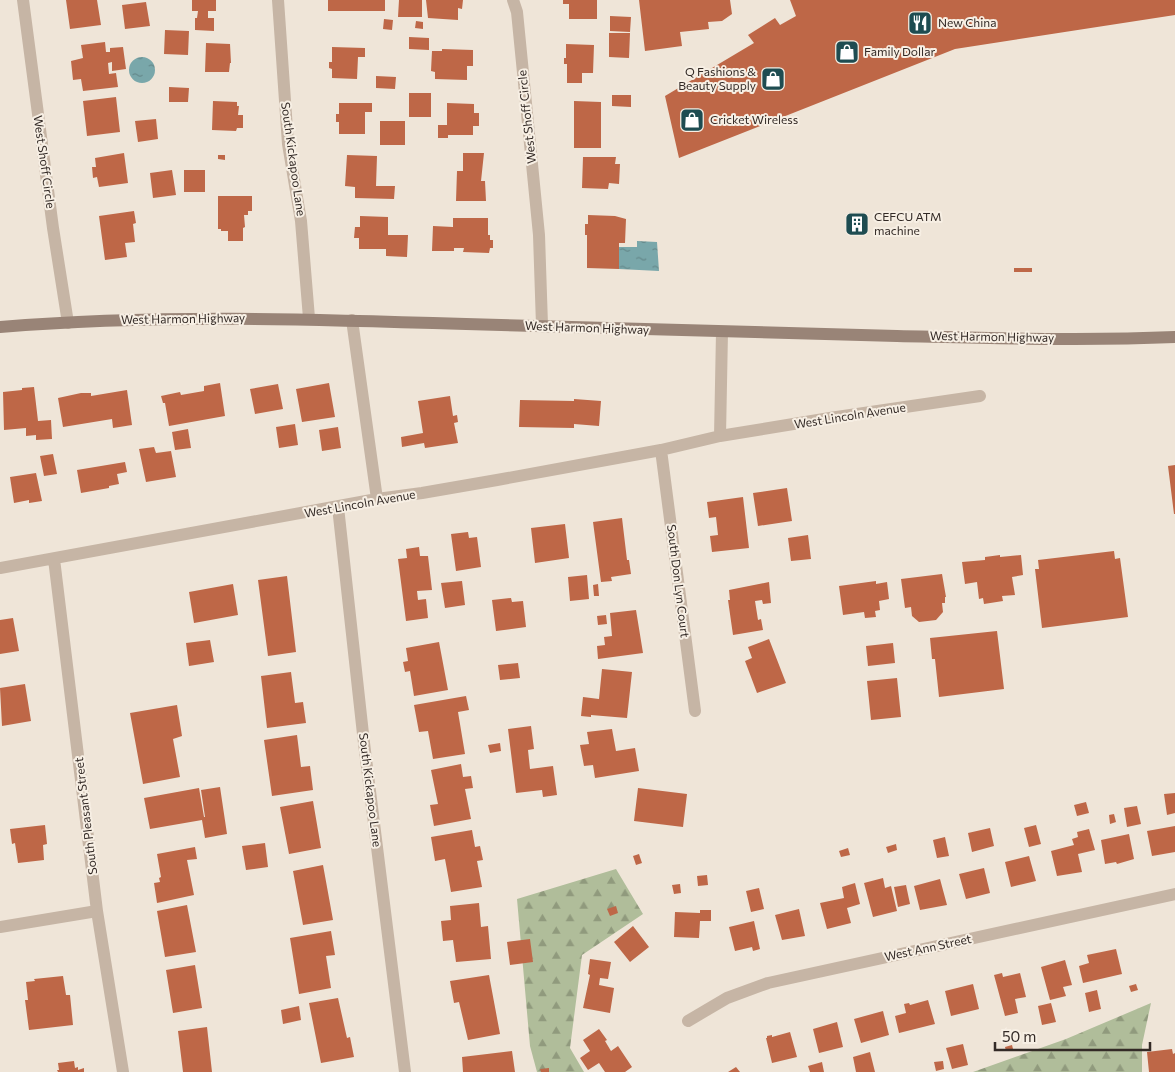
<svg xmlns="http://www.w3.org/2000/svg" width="1175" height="1072" viewBox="0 0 1175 1072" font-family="Commissioner,sans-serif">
<defs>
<pattern id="forest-firs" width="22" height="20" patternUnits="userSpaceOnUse" patternTransform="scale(1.25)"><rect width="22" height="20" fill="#b0bd9a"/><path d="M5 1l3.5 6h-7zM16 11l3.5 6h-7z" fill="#909a7d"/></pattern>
<pattern id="water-ripples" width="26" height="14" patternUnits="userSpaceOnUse" patternTransform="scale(1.25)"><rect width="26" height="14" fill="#79a7aa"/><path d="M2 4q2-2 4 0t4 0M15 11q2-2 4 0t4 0" fill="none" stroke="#64888a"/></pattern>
</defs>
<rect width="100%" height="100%" fill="#efe5d8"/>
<path fill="url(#forest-firs)" d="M616 869 643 914 582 955 570 1048 584 1072H537L530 1046 517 899Z
M1151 1003 1142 1045V1072H973L1066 1039Z"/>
<path fill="url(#water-ripples)" d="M129 70a13 13 0 1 1 26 0a13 13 0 1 1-26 0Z
M637 241 657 242 659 271 619 269V247H637Z"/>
<path fill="#be6747" d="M66 0H97L101 25 70 29Z
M192 0H216V11H208V18H214V31L195 30V18H197L198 11H192Z
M328 0H385V11H328Z
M399 0H422V17H398Z
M426 0H463L462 9 458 8V20L428 18Z
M563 0H597V19H569V4H563Z
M639 0H730L732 14 722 21 708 22 709 29 680 32 682 46 645 51Z
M790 0H1175V15L955 49 679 158 665 96 754 43 748 35 775 18 780 25 796 16Z
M146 2 150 26 125 29 122 5Z
M610 16 631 17 630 32 610 31Z
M384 19 393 20 392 30 383 29Z
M416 21 423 22V29L415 28Z
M165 30 189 31 188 55 164 54Z
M609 33H630L629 58 609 57Z
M409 37 429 38V50L409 49Z
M105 42 106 52H110V48L123 47 126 69 112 71V62L108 63 109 74 116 73 118 87 83 91 81 79 73 80 71 61 83 58 81 45Z
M206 43 230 44 231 63H230L229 72H205Z
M566 44 594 45 593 73H582V83H567V64H564V58H566Z
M332 47 365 48V57H358L357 79 332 78V69L329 68V62H332Z
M442 49 473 50V66H467V80L435 79V72L431 71 432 51H442Z
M376 76 396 77 395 89 376 88Z
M169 87 189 88 188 102H169Z
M409 93H431V117H409Z
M612 95H631V107L612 106Z
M116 97 120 132 87 136 83 101Z
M213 101 237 102V106H239L238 115H243V128H237L236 131 212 130Z
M574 101 601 102V148H574Z
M339 103H372V112H365V134H339V122H336V114H339Z
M447 103 474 104V113H479V126H473V135H448V138H438V125H447Z
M156 119 158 139 138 142 135 121Z
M380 121H405V145H380Z
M124 153 128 183 99 187 97 177 93 178 92 167H96L95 158Z
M463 153H484L481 181H485L486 201H456L457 171H463Z
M218 155H225V160L218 159Z
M347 155 377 156 376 186H395L394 199 355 198V187L345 186Z
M583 157H616L615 164H620L619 184 609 183 608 189 582 188Z
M172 170 176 195 153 198 150 173Z
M184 170H205V192H184Z
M218 196H252V211H248V215H244L245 227 243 228V241H228V231H221V229H218Z
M134 211 136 223 133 224 135 242 125 243 127 257 105 260 99 216Z
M588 215 615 216 626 219 625 243H619V269L587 268V235H585V224H588Z
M360 216 388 217V235H408L407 257 386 256V249H359V238H354L355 227H360Z
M850 216H862L863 232H851Z
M453 218H488V235H490V240H493V248H490L489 253 463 252 464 248H454V251H432L433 226 453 227Z
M1014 268H1032V272H1014Z
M220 383 225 416 169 426 165 403H163L161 396 180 392 181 395 204 391V386Z
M329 383 335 417 302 422 296 389Z
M278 384 283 409 255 414 250 389Z
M34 387 38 421 51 420 52 439 36 440V435L26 436V428L4 430 3 392 22 390V388Z
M127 390 132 425 113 428 112 419 63 427 58 398 81 393H91V396Z
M450 396 453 416 457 415 458 422 454 423 458 443 425 448 424 443 402 447 401 437 423 433 418 401Z
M574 399 601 401 599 426 574 424V428L519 427 520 400 574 401Z
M295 424 298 445 279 448 276 427Z
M338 427 341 448 322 451 319 430Z
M188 429 191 448 175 450 172 432Z
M154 447 156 453 171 451 176 477 146 482 139 449Z
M53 454 57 474 44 476 40 456Z
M125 462 127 472 117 474 119 484 109 486V488L81 493 77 470Z
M1175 465V514H1174L1168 466Z
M36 473 42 501 29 503V500L14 503 10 477Z
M787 488 792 521 758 526 753 493Z
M743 497 749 548 712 552 710 536 718 535 716 517 709 518 707 502Z
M622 518 627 560H629L631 574 611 577 612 581 601 582 593 522Z
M565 524 569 558 535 563 531 528Z
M468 532 469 538 477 537 481 567 456 571 451 534Z
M808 535 811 559 791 561 788 538Z
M419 547 420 556H428L432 590 417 591 418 600 426 599 428 618 406 621 398 559 407 558 406 549Z
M1114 551 1115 559 1120 558 1128 617 1042 628 1035 569H1039L1038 560Z
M1000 555V557L1021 555 1023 575 1012 577 1015 595 1002 596 1003 601 984 604 983 598 979 599 977 582 965 584 962 562 985 560V557Z
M942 574 946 597H945V603H942L943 612 936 620 919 622 912 616 911 607 905 608 901 579Z
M587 575 589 599 570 601 568 577Z
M287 576 296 652 268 656 258 580Z
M462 581 465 605 445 608 441 583Z
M876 581V584L887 582 889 599 879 601 880 610 875 611 876 617 865 618 864 612 843 615 839 586Z
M769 582 771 603 763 604 762 600 755 601 758 620 761 619 763 630 733 635 728 600H730L729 590Z
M233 584 238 615 194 623 189 592Z
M598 584 599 596H594L593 585Z
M511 598 512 602 523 601 526 627 496 631 492 600Z
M636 610 643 653 598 659 597 646 605 645 604 637 612 636 610 613Z
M606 615 607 624 598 625 597 616Z
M13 618 19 651 0 654V620Z
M997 631 1004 689 939 697 935 659H932L930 638Z
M769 639 786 683 757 693 745 661 752 658 748 647Z
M210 640 214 662 189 666 186 643Z
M439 642 448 690 414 696 410 671 405 672 403 662 408 661 406 648Z
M893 643 895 663 868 666 866 646Z
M518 663 520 678 500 680 498 665Z
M602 669 632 672 627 718 591 715V717L581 716 583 697 599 699Z
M291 672 295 703 303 702 306 723 267 728 261 676Z
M897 678 901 717 871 720 867 681Z
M25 684 31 721 2 726 0 688Z
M466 696 469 710 458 712 465 754 433 759 428 731 419 732 414 705Z
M177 705 182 736 173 739 180 777 143 784 130 713Z
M531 726 534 749 528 750 530 769 553 766 557 795 543 797 542 790 516 793 508 729Z
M612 729 616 751 635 748 639 771 595 778 593 765 584 766 580 745 589 744 587 732Z
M297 735 301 767 310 766 313 790 272 796 264 740Z
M500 743 501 751 490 753 488 745Z
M461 764 463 777 471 776 473 788 465 789 471 819 434 826 430 805 438 804 431 770Z
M220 787 227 834 205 838 202 820 150 829 144 798 199 788 204 817H205L201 790Z
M638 788 687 794 683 827 634 821Z
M1175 793V813L1167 815 1164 794Z
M313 801 321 848 289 854 280 807Z
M1086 802 1089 813 1077 816 1074 805Z
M1137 806 1141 824 1127 827 1124 808Z
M1114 814 1116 822 1110 824 1109 815Z
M45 825 47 844 43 845 44 860 18 863 15 843 12 844 10 829Z
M1036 825 1041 844 1029 847 1024 828Z
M1175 826V852L1152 856 1147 831Z
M990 828 994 846 972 852 968 833Z
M1089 829 1095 850 1078 854 1082 872 1057 876 1051 851 1074 845 1072 839 1078 837 1077 832Z
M472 830 475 847 480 846 483 860 477 861 482 887 451 892 445 859 435 861 431 837Z
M1129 834 1134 859 1117 864 1116 862 1105 864 1101 840Z
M945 837 949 856 937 858 933 840Z
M265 843 268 867 246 870 242 846Z
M896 844 897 850 888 853 886 847Z
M195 847 197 859 187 860 194 895 157 903 154 883 160 882 159 878 161 877 157 854Z
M848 848 850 855 841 857 839 851Z
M639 854 642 863 636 865 633 856Z
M1029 856 1036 881 1011 887 1005 862Z
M323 865 333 920 303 925 293 871Z
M984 868 990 893 966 899 959 874Z
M707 875 708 885 698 886 697 876Z
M883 878 885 888 891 886 897 911 873 917 864 883Z
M940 879 947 905 920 910 914 886Z
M855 883 860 904 847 908 851 923 827 929 820 903 844 898 842 887Z
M680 884 681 893 674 894 672 885Z
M906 885 910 904 898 907 894 887Z
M759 888 764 909 751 912 746 891Z
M479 903 481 927 488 926 491 959 456 962 453 940 443 941 441 921 451 920 450 906Z
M187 905 196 952 165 957 157 911Z
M616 906 618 913 610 916 607 909Z
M799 909 805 936 782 940 775 915Z
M700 910H711V921H700L699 938 674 937 675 912 700 913Z
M754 921 760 949 753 951 752 947 735 951 729 927Z
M633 926 649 947 630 962 614 942Z
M331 931 335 955 326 956 331 988 299 994 290 938Z
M530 939 533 962 510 965 507 942Z
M1116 949 1122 974 1083 983 1079 966 1089 963 1087 955Z
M590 959 611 962 608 979 600 978 599 985 614 988 610 1013 583 1008 590 975 588 974Z
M1065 960 1072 985 1063 987 1066 996 1050 1000 1041 967Z
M195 965 202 1008 173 1013 166 970Z
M1002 973 1003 977 1020 973 1026 997 1015 999 1018 1013 1005 1016 994 975Z
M489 975 500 1034 468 1040 459 1002 454 1003 450 981Z
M63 976 66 995H70L73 1025 29 1030 25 1000H28L26 982 35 981 34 979Z
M973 984 979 1009 951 1016 945 991Z
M1136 984 1138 990 1131 992 1129 986Z
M1097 990 1101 1009 1089 1012 1085 993Z
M338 998 347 1038 350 1037 354 1057 321 1063 309 1003Z
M928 1000 935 1024 899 1033 895 1016 906 1013 904 1004 909 1003 910 1005Z
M1051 1003 1056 1022 1042 1025 1038 1006Z
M299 1006 301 1020 283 1024 281 1010Z
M883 1011 889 1035 861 1043 854 1019Z
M837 1022 843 1047 819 1053 813 1029Z
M207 1027 212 1072H183L178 1031Z
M599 1029 607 1040 605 1041 611 1051 618 1046 632 1067 625 1072H605L599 1063 588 1070 580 1058 590 1051 583 1040Z
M790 1032 797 1057 772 1063 766 1038H767V1036L772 1035V1037Z
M963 1044 968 1065 952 1069 946 1048Z
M1012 1045 1013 1049 1006 1051 1005 1047Z
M1172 1049 1173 1054 1175 1053V1072H1149L1147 1052Z
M512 1051 515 1072H463L462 1057Z
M870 1052 875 1072H856L853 1057Z
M74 1061 75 1068 78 1067V1070L84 1068V1072H58L57 1070H59L58 1063Z
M943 1061 944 1069 936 1071 934 1062Z
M822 1062 824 1072H810L808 1066Z
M736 1067 740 1072H728Z
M549 1068V1072H541L540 1069Z"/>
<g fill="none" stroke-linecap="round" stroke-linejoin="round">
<path stroke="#c6b5a5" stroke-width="12" d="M23 0 53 228 68 323
M278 0 288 144 301 221 309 318
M513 0 517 12 539 235 542 325
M352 320 377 499
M720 436 830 418 980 396
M661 450 695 711
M338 507 364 743 405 1072
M54 559 97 911 123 1072
M0 568 377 499 422 493 497 480 661 450 720 436 722 332
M0 927 97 911
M688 1021 727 998 768 983 1175 894"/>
<path stroke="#998477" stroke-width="12" d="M0 327C156 314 311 319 466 324 610 329 754 333 897 336 990 338 1083 341 1175 337"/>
</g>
<defs>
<g id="restaurant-square" transform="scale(1.25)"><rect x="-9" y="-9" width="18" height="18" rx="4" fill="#1e4c51" stroke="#f7efe4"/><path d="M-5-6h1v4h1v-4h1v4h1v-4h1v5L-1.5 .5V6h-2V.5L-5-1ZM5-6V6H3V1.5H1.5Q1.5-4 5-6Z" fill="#fff"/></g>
<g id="shop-square" transform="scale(1.25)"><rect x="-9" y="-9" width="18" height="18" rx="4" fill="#1e4c51" stroke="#f7efe4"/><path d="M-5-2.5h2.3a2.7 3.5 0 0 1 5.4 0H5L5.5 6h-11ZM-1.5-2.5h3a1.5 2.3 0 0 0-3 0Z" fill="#fff"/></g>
<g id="building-square" transform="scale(1.25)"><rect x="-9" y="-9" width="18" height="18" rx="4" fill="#1e4c51" stroke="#f7efe4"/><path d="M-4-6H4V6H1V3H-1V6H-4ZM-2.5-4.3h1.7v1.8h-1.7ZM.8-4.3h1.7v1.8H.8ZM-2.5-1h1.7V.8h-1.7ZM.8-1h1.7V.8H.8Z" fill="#fff"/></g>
</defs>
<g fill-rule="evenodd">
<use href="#restaurant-square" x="920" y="23"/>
<use href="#shop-square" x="847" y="52"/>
<use href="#shop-square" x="773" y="79"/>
<use href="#shop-square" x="692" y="120"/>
<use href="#building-square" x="857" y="224"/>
</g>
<g text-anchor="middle" stroke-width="4" stroke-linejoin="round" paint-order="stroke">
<g font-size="12" fill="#332a26" stroke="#f7efe4" text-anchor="start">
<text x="938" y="27">New China</text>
<text x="864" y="56">Family Dollar</text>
<text x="756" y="76" text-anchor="end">Q Fashions &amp;<tspan x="756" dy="14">Beauty Supply</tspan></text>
<text x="710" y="124">Cricket Wireless</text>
<text x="874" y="221">CEFCU ATM<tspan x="874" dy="14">machine</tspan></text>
</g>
<g font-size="12" fill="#332a26" stroke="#f7efe4">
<text transform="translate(527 117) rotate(-96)" y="4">West Shoff Circle</text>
<text transform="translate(293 159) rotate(82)" y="4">South Kickapoo Lane</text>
<text transform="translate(44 162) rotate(82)" y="4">West Shoff Circle</text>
<text transform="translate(183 319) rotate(-1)" y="4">West Harmon Highway</text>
<text transform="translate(587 328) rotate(2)" y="4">West Harmon Highway</text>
<text transform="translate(992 337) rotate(1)" y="4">West Harmon Highway</text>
<text transform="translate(850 416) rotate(-9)" y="4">West Lincoln Avenue</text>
<text transform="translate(360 504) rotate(-10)" y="4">West Lincoln Avenue</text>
<text transform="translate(678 581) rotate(83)" y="4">South Don Lyn Court</text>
<text transform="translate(370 790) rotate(83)" y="4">South Kickapoo Lane</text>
<text transform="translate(86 816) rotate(-97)" y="4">South Pleasant Street</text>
<text transform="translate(928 948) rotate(-12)" y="4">West Ann Street</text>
</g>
</g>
<path d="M995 1042v8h155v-8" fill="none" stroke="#332a26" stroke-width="2.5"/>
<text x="1002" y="1042" font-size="15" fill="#332a26" stroke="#f7efe4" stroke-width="4" paint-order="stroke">50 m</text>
</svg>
